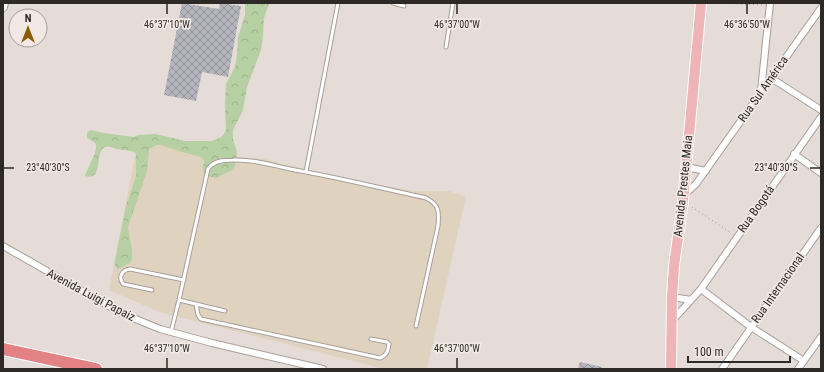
<svg xmlns="http://www.w3.org/2000/svg" width="824" height="372" viewBox="0 0 824 372" font-family="'Roboto Condensed',sans-serif">
<defs>
<pattern id="forest-crowns" width="20" height="18" patternUnits="userSpaceOnUse"><rect width="20" height="18" fill="#b6d0a3"/><path d="M2 6a3 3 0 1 1 6 0M12 15a3 3 0 1 1 6 0" fill="none" stroke="#9db38c"/></pattern>
<pattern id="building-cross-hatch" width="8" height="8" patternUnits="userSpaceOnUse"><rect width="8" height="8" fill="#b5b5be"/><path d="M0 0l8 8M0 8l8-8" fill="none" stroke="#94939a"/></pattern>
</defs>
<rect width="100%" height="100%" fill="#e6dcd7"/>
<path fill="#dfd3bf" d="M138 140 222 155 264 159 354 181 417 191H449L466 197 427 369H385L159 312 109 290Z"/>
<path fill="url(#forest-crowns)" d="M245 3H268L269 4 264 18 263 36 261 50 247 87 243 110 233 130V139L237 152 235 166 232 170 216 178 207 176 204 174 203 169 204 160 201 157 182 152 161 145H157L149 149 147 171 128 227 132 250V259L130 263 118 269 115 266V261L126 206 136 176V153C130 150 124 150 117 149 114 148 109 146 105 147 94 152 104 182 85 176 87 168 100 149 95 143 93 141 90 140 87 138V133L90 130 95 131 104 133 134 137 138 135 156 134 185 141H212L221 137 224 134 226 130 225 105 226 84 235 67 237 54 238 37 245 15Z"/>
<path fill="url(#building-cross-hatch)" d="M182 3 219 9 220 3 241 6 228 77 202 72 196 101 164 95Z
M580 362 602 367 601 369H578Z"/>
<g fill="none" stroke-linecap="round" stroke-linejoin="round">
<g stroke="#a89f9a" stroke-width="5">
<path id="service" d="M393 3 404 6
M446 47 453 3
M306 172 338 3
M152 290 123 284C118 277 122 270 130 269L184 280
M179 300 225 311
M196 304 198 315 201 319 380 358C387 355 388 351 389 344L387 342 371 339
M171 332 179 300 208 169C213 161 223 160 233 160 252 159 271 165 290 169 336 177 381 188 426 198 440 205 439 212 438 226L416 326"/>
</g>
<g stroke="#a89f9a" stroke-width="8">
<path id="minor" d="M771 78 821 110
M761 91 770 3
M794 154 821 173
M686 167 706 171
M684 195 696 184 821 8
M3 246 121 313 160 329 212 343 323 369
M701 289 751 327 804 361
M672 297 691 300
M671 322 701 289 821 117
M722 369 821 228
M798 369 821 337"/>
</g>
<g stroke="#a89f9a" stroke-width="10">
<path id="tertiary" d="M3 7 4 3"/>
</g>
<g stroke="#fff" stroke-width="12">
<path id="primary" d="M671 369 672 297 674 266 683 201 701 3"/>
</g>
<g stroke="#fff" stroke-width="14">
<path id="motorway" d="M3 349 96 369"/>
</g>
<path stroke="#9e9692" stroke-width="1" stroke-dasharray="1 3" stroke-linecap="butt" d="M721 3 763 5
M692 207 731 233"/>
<use href="#service" stroke="#fff" stroke-width="3"/>
<use href="#minor" stroke="#fff" stroke-width="6"/>
<use href="#tertiary" stroke="#fff" stroke-width="8"/>
<use href="#primary" stroke="#eeb4b6" stroke-width="10"/>
<use href="#motorway" stroke="#e38285" stroke-width="12"/>
</g>
<path fill="none" stroke="#2d2927" stroke-width="1.5" d="M167 4V14M457 4V14M747 4V14M4 168H14M810 168H820M167 358V368M457 358V368"/>
<g text-anchor="middle" stroke-width="3.5" stroke-linejoin="round" paint-order="stroke">
<g font-size="12" fill="#2d2927" stroke="#f3e9e4">
<text transform="translate(763 89) rotate(-55)" y="4">Rua Sul América</text>
<text transform="translate(683 186) rotate(-84)" y="4">Avenida Prestes Maia</text>
<text transform="translate(756 209) rotate(-55)" y="4">Rua Bogotá</text>
<text transform="translate(778 288) rotate(-55)" y="4">Rua Internacional</text>
<text transform="translate(91 295) rotate(28)" y="4">Avenida Luigi Papaiz</text>
</g>
</g>
<g font-size="10" text-anchor="middle" fill="#2d2927" stroke="#f3e9e4" stroke-width="3.5" stroke-linejoin="round" paint-order="stroke">
<text x="167" y="28">46°37'10"W</text>
<text x="457" y="28">46°37'00"W</text>
<text x="747" y="28">46°36'50"W</text>
<text x="48" y="171">23°40'30"S</text>
<text x="776" y="171">23°40'30"S</text>
<text x="167" y="352">46°37'10"W</text>
<text x="457" y="352">46°37'00"W</text>
</g>
<rect width="824" height="372" fill="none" stroke="#2d2927" stroke-width="8"/>
<g transform="translate(28 28)"><circle r="19" fill="#f3e9e4" stroke="#a49c98"/>
<path d="M0-3L7 15L0 10L-7 15Z" fill="#8a5e00"/>
<text y="-6" font-size="11" font-weight="bold" text-anchor="middle" fill="#2d2927">N</text>
</g>
<path d="M688 356v6h102v-6" fill="none" stroke="#2d2927" stroke-width="2"/>
<text x="694" y="356" font-size="12" fill="#2d2927" stroke="#f3e9e4" stroke-width="3" paint-order="stroke">100 m</text>
</svg>
